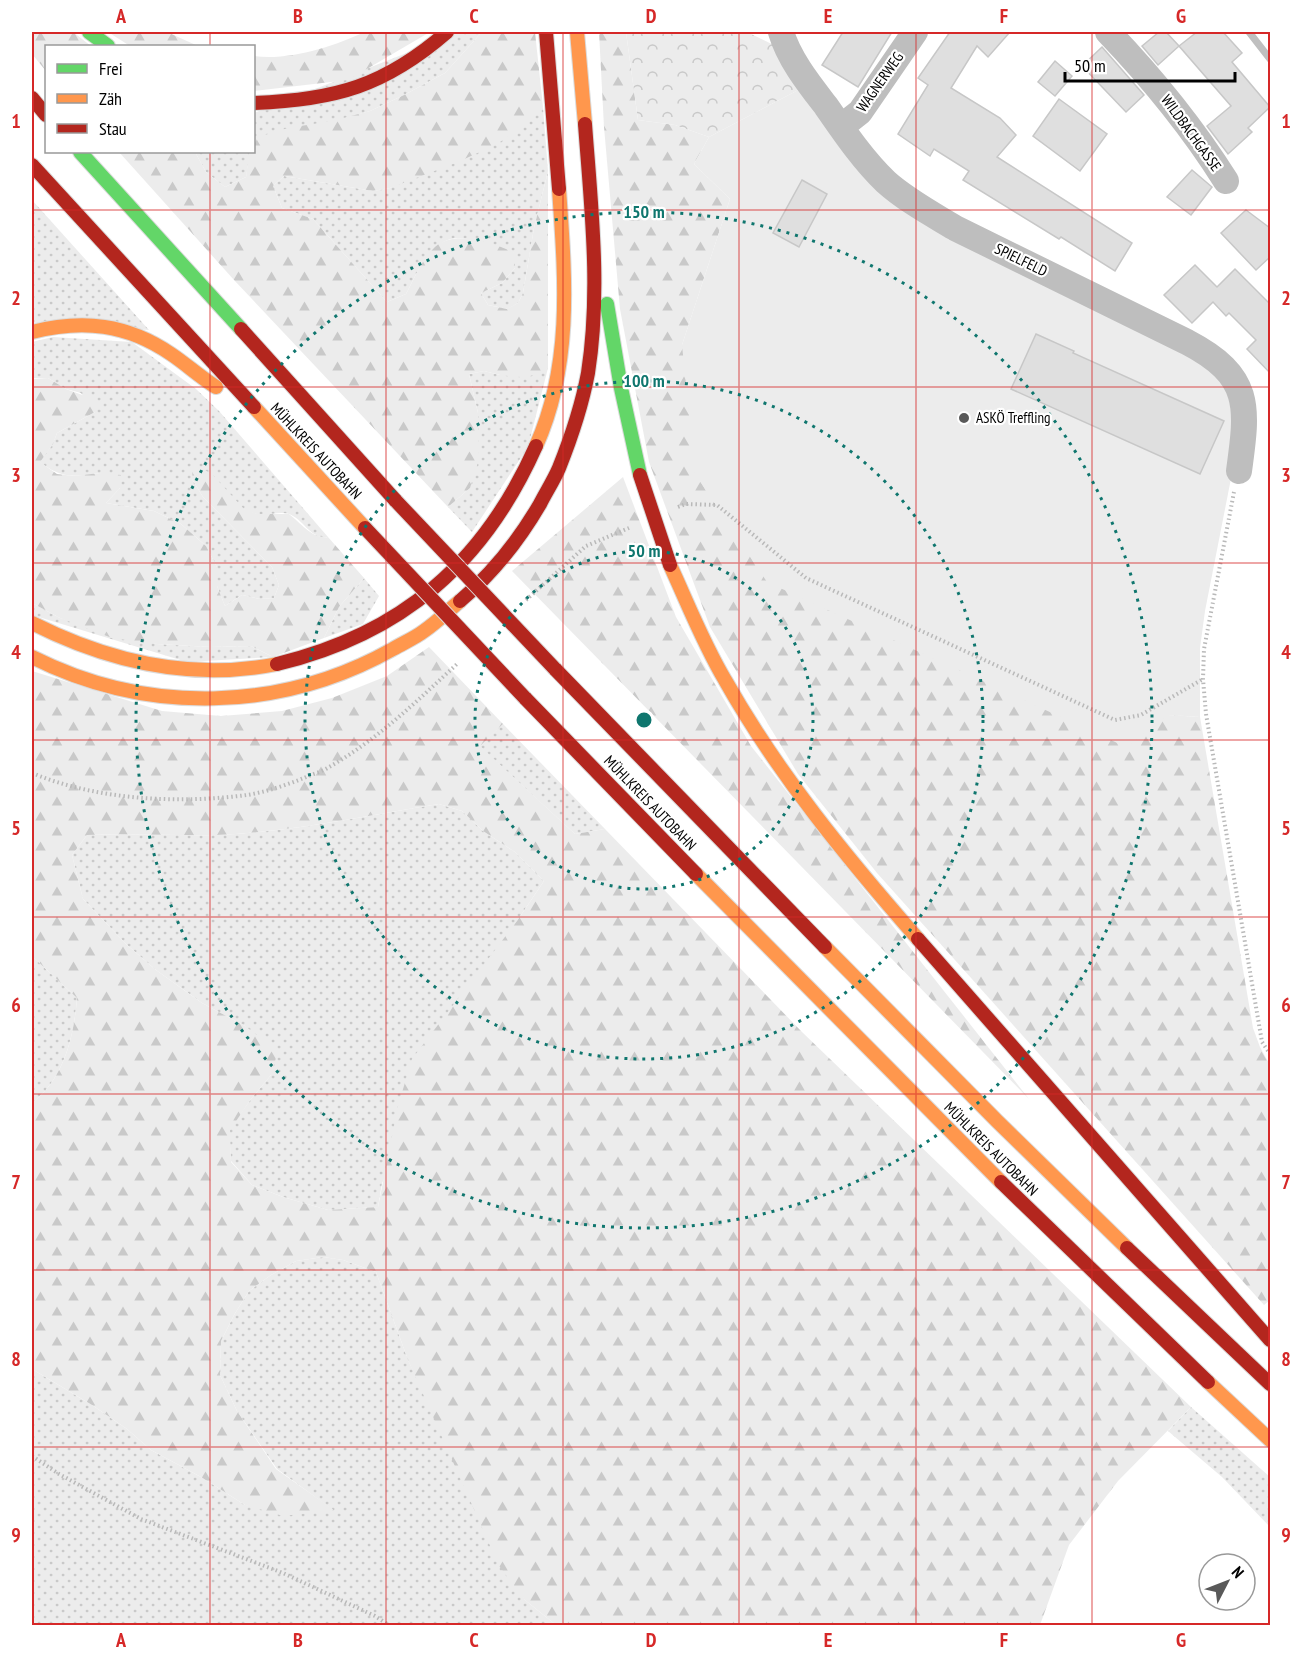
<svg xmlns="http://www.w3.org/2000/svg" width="1302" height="1657" viewBox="0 0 1302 1657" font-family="'PT Sans Narrow',sans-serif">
<defs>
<pattern id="grass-dots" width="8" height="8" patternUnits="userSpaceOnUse" patternTransform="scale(1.5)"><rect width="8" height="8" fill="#ececec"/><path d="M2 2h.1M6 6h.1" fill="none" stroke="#c9c9c9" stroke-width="1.8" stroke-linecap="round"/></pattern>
<pattern id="forest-firs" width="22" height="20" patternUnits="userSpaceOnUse" patternTransform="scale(1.5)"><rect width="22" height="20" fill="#ececec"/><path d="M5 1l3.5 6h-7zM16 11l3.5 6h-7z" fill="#c9c9c9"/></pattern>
<pattern id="park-crowns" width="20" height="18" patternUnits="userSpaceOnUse" patternTransform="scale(1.5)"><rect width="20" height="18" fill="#ececec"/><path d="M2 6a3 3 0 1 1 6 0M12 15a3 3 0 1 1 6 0" fill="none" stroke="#c9c9c9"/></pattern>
</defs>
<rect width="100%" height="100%" fill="#fff"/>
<path fill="url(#grass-dots)" d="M460 32H482L445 73 404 95 370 111 254 145V113Z
M543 107 548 171 534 228 523 293 518 303 508 309 488 305 481 293 502 283 515 268 514 253C502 249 470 238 459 238 431 238 417 273 406 294L387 302 313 219 282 208 273 186 284 176 373 191 390 188Z
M195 152H250L246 177 225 187 206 172Z
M32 200 149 330 32 323Z
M53 337 132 342 196 389 219 411 328 537C309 539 305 520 289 514 280 511 267 516 257 514 238 510 209 489 192 479L203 497 272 567 279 585 274 598 260 599 242 595 225 606 217 586V567L206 546 181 524 154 511 106 503 120 488 100 473C71 477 64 479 39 462L53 444 57 433 95 412 81 393 66 389 48 378H32V342Z
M548 368 528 447 472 532 448 507 470 488 478 413 469 374 484 371 500 375Z
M364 578 379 596 363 624 324 638 339 607Z
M32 603 60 618 157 644 211 647 251 646 273 657 187 662 32 615Z
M503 724 605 829 575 834 479 746Z
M439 804 462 811 483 831 515 852 544 881 517 921 382 1183 378 1207 328 1210 283 1197 252 1185 231 1161 229 1130 251 1099 271 1075 245 1026 202 1003 156 970 127 945 83 899 72 855 87 835C130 833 173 836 216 835 291 832 365 816 439 804Z
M32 956 77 998C74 1036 64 1079 32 1103Z
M323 1257 343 1260 376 1272 408 1360 525 1600 556 1625H32V1369L92 1405 127 1429 151 1450 201 1477 245 1505 333 1510 277 1469 237 1411 220 1375 221 1341 234 1315 249 1291 271 1275 296 1261Z
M1191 1407 1270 1477V1527L1222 1477 1168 1431Z"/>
<path fill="url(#forest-firs)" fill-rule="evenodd" d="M32 32H73L91 46H46V71L32 54Z
M108 32H167L198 46H130Z
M364 32H430L348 80 254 91V56C287 61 334 47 364 32Z
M482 32H535L543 107 524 126 497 144 458 162 390 188 373 191 284 176 273 186 282 208 313 219 387 302 406 294C414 279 422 259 435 247 455 229 494 243 515 253V268L502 283 481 293 488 305 507 309 518 303 523 293 534 228 548 171V368L526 378 500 375 484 371 469 374 478 413 479 459 470 488 448 507 234 280 119 152H195L206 172 225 187 246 177 249 153 254 152V145L258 137 288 128 332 121 370 111 404 95 445 73Z
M599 32H626L638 120 675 125 709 137 694 164 730 199 682 345 1169 715 1200 717 1253 1028 1260 1047 1270 1065V1300L1264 1305 877 873 798 774 710 627 649 462 620 309 604 127Z
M48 378 66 389 96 400 95 412 57 433 53 444 40 462 57 474 74 476 100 473 121 475 120 488 106 503 154 511 181 524 206 546 217 567V586L225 606 242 595 260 599 274 598 279 585 272 567 203 497 192 479 193 465 211 473 244 509 257 514H289C301 523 312 539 328 537L364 578 339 607 324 638 273 657 251 646 211 647 157 644 112 638 60 618 32 603V379Z
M623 477 676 617 751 746 1029 1099 512 571Z
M429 647 503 724 480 746 575 834 605 829 802 1032 1191 1407 1118 1481 1069 1545 1040 1625H556L525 1600 499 1566 408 1360 376 1272 343 1260 323 1257 296 1261 271 1275 249 1291 234 1315 221 1341 220 1375 237 1411 276 1469 334 1510 283 1516 245 1505 201 1477 151 1450 127 1429 92 1405 32 1369V1103C64 1079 74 1036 77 998L32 956V671L162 711 221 716 282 711 332 698 387 676ZM439 804 462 811 483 831 515 852 544 881 517 921 412 1059 398 1106 378 1207 328 1210 283 1197 252 1185 231 1162 230 1130 251 1099 271 1075 278 1051 245 1026 202 1003 156 970 127 945 83 899 72 855 87 835C130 833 173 836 216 835 291 832 365 816 439 804Z"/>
<path fill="url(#park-crowns)" d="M626 32H747L782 49 804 87 709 137 675 125 638 120Z"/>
<path fill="#ececec" d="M804 87 839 142 1139 330 1205 365 1231 394 1236 453 1205 611 1200 648V717L1169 715 1126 747 767 582 695 474 682 345 730 199 694 164 709 137Z"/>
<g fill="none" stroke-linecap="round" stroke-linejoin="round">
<path stroke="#bfbfbf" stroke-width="7" d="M1249 32 1270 59"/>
</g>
<path fill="#dfdfdf" stroke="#c7c7c7" stroke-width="1.5" d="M843 32H892L858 87 822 65Z
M950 32H1010L988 57 977 46 951 88 1000 118 1016 135 997 157 1132 243 1115 271 1061 237 1059 239 963 180 969 171 934 149 930 156 898 134 928 85 918 78Z
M1159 32H1166L1179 46 1158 65 1142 46Z
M1197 32H1223L1242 53 1232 62 1270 107 1248 128 1252 132 1228 154 1207 126 1231 106 1179 46Z
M1102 47 1144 95 1126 112 1082 66Z
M1055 61 1072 76 1055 96 1038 82Z
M1059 99 1107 134 1080 171 1033 136Z
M1192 170 1212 187 1191 215 1167 197Z
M802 180 827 194 799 247 773 233Z
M1246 210 1270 228V257L1256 270 1221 233Z
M1195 265 1217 287 1235 269 1270 304V373L1247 349 1256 340 1229 313 1226 316 1213 302 1192 323 1164 295Z
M1036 334 1074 351 1073 353 1224 421 1200 474 1011 389Z"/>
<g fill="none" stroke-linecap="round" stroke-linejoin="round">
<g stroke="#dbdbdb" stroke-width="16">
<path id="fast" d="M89 32 108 46
M80 152 241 329
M607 304 621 388 640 475"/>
</g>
<g stroke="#dbdbdb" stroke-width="16">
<path id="slow" d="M577 32 585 124
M32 332C83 319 127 324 171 354 186 364 200 377 216 387
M254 407 365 528
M536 446C573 364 565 276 559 189
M670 565C688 604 703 643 725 680 778 774 847 858 918 939
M32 623C109 662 191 681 277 664
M32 657C147 715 281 712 393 649 403 643 415 638 424 631 437 622 448 611 460 601
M696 874 1001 1182
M825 947 997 1121 1127 1248
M1208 1382 1270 1440"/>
</g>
<g stroke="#dbdbdb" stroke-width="16">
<path id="jam" d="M546 32 559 189
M32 98 46 115
M254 103C335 100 385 86 447 32
M32 165 254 407
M241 329 396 501
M460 601C492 574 519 540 540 504 546 492 554 480 559 468 571 438 582 405 588 373 601 290 591 206 585 124
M277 664C402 634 484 563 536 446
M555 669 825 947
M525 698 696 874
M918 939 1270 1340
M1001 1182 1208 1382
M1127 1248 1270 1384"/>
</g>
<path stroke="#b9b9b9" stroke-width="4" stroke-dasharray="1.5 3" stroke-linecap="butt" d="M1234 492 1204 649 1203 679 1206 714 1262 1042 1270 1054
M678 507 686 504 717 505 806 578 1115 720 1141 715 1203 679
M526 600 586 546 629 528
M32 773C97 800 177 804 247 795 266 792 286 785 304 778 312 774 322 772 329 767 377 740 417 701 457 664
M32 1456 59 1474 141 1519 283 1573 375 1616 390 1626"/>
<path stroke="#bebebe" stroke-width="26" d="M781 32C789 59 809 84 826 106 844 132 863 160 886 182 906 200 932 214 955 228L1187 342C1252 376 1248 406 1239 471
M1108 32C1152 78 1192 127 1226 181
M841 127 860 112 915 32"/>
<use href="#fast" stroke="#63d668" stroke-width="14"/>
<use href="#slow" stroke="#ff974d" stroke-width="14"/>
<use href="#jam" stroke="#b3261e" stroke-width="14"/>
<g stroke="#dbdbdb" stroke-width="16" stroke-linecap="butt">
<path id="jam-bridge" d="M640 475 670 565
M396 501 555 669
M365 528 525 698"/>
</g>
<use href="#jam-bridge" stroke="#b3261e" stroke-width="14"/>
</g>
<path fill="none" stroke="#d62828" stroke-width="1.5" stroke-opacity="0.55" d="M210 32V46M386 32V1626M563 32V1626M739 32V1626M916 32V1626M1092 32V1626M210 152V1626M32 210H1270M32 387H1270M32 563H1270M32 740H1270M32 917H1270M32 1094H1270M32 1270H1270M32 1447H1270"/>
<g fill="none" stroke="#0f766e" stroke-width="3" stroke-dasharray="3 6">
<circle cx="644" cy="720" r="169"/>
<circle cx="644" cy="720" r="339"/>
<circle cx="644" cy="720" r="508"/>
</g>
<circle fill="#595959" stroke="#fff" stroke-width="2" cx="964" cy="418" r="6"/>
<g text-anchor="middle" stroke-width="4.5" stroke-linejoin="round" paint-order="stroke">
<g font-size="15" fill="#000" stroke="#fff">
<text transform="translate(880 82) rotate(-55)" y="5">WAGNERWEG</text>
<text transform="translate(1191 133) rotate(54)" y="5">WILDBACHGASSE</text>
<text transform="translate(1021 260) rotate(26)" y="5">SPIELFELD</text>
<text transform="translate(316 451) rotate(47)" y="5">MÜHLKREIS AUTOBAHN</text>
<text transform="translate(650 803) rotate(46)" y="5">MÜHLKREIS AUTOBAHN</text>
<text transform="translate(991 1149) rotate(45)" y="5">MÜHLKREIS AUTOBAHN</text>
</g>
<g font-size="15" fill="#000" stroke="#fff" text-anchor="start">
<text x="976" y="423">ASKÖ Treffling</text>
</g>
</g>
<circle cx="644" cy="720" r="9" fill="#0f766e" stroke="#fff" stroke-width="3"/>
<g font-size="18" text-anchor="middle" font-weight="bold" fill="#0f766e" stroke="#fff" stroke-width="4.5" stroke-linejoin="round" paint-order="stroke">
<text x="644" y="218">150 m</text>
<text x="644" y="387">100 m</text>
<text x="644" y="557">50 m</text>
</g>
<rect width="1302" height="1657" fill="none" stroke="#ffffff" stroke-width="66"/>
<rect x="45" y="45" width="210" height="108" fill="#ffffff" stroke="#999999" stroke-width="1.5"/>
<rect x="57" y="64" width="30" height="9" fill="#63d668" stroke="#999999" stroke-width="1.5"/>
<text x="99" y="75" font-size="18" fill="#000000">Frei</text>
<rect x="57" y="94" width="30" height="9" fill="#ff974d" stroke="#999999" stroke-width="1.5"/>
<text x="99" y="105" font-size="18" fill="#000000">Zäh</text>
<rect x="57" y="124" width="30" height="9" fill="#b3261e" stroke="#999999" stroke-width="1.5"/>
<text x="99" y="135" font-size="18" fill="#000000">Stau</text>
<g transform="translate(1227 1582) rotate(48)"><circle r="28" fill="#ffffff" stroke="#999999" stroke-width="1.5"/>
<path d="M0-4.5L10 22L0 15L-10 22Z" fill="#595959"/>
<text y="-9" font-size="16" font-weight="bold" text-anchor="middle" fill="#000000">N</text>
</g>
<path d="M1065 72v9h170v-9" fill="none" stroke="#000000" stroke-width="3"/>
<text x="1074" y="72" font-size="18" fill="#000000" stroke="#ffffff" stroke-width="4.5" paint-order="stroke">50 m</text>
<rect x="33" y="33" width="1236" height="1591" fill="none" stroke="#d62828" stroke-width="2"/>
<g font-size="20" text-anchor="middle" font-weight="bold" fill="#d62828">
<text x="121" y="23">A</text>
<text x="298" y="23">B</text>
<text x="474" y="23">C</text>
<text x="651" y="23">D</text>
<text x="828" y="23">E</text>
<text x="1004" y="23">F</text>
<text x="1181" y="23">G</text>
<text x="16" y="128">1</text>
<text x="1286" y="128">1</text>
<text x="16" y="305">2</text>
<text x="1286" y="305">2</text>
<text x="16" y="482">3</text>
<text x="1286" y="482">3</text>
<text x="16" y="659">4</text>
<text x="1286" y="659">4</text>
<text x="16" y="835">5</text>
<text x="1286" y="835">5</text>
<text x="16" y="1012">6</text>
<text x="1286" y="1012">6</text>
<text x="16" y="1189">7</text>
<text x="1286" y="1189">7</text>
<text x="16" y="1366">8</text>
<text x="1286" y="1366">8</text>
<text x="16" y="1542">9</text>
<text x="1286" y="1542">9</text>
<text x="121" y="1647">A</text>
<text x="298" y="1647">B</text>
<text x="474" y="1647">C</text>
<text x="651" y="1647">D</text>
<text x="828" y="1647">E</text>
<text x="1004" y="1647">F</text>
<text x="1181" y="1647">G</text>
</g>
</svg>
